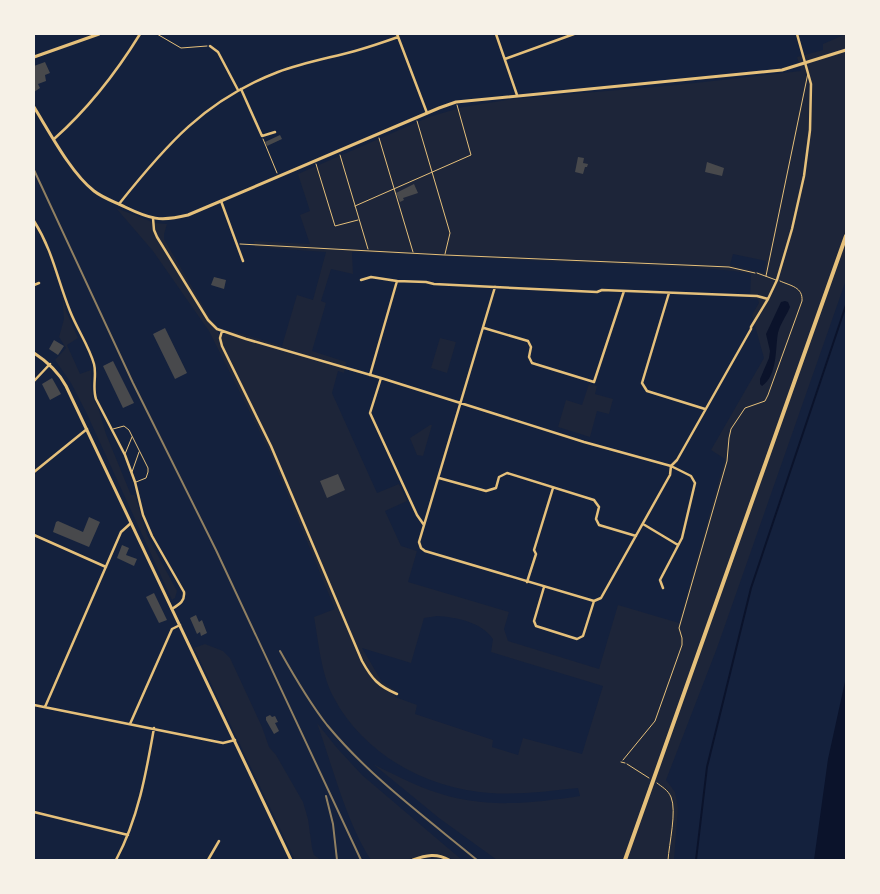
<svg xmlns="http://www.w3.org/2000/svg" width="880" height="894" viewBox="0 0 880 894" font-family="Overpass,sans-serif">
<rect width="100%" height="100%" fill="#14213d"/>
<path fill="#1d2539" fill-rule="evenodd" d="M846 34V280L717 648 666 780 675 792 678 808 674 860H497L439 818 373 764C391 773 410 783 429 790 481 809 527 804 580 796L578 788C549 791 520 795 490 793 428 789 364 755 334 698 321 674 319 644 314 617L335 609 270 452 209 331 153 251 116 208 155 223 167 224 164 234V239L220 335 232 331 282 346 297 295 313 300 326 252 255 247 254 241 310 244 300 215 310 211 298 174 429 117 463 107 513 99 677 85 801 71 797 57 823 50V44ZM352 252 712 269 734 271 751 274 750 299H758L759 303 752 315 764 358 711 450 725 459 679 623 618 605 599 669 508 641 504 629 509 612 408 582 417 551 401 546 385 511 407 501 399 484 377 493 332 393 338 371 344 373 346 362 312 351 326 303 321 301 331 269 353 274ZM733 254 766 261 764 273 730 265ZM437 616C455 617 482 622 493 639L491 652 603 686 582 754 523 738 518 755 492 747 493 740 415 714 417 705 395 697 396 691 382 682 362 648 411 663 424 618Z
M62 294 66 311 78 338 67 345 80 374 91 370V386L93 398 98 407 106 434 131 495H135L147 535 177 591 175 598 172 600 86 412 71 383 55 360 66 348 59 337 64 319Z
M440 338 456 342 447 373 431 368Z
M589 384 597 386 595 394 613 399 609 414 597 411 590 437 558 427 566 400 582 405Z
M430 425H432L423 456 417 455 410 438Z
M205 644 223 651 230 658 262 727 269 747 276 755 303 802 308 819 312 848 314 855 321 860H295L194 648Z
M317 723 337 748 362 775 462 860H371C347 824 332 765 317 723Z"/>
<path fill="#0b132b" d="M785 301 788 302 790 307C787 315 780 324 778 333 775 349 778 375 762 386L760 384V379L769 358 770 351 766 334 781 302Z
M846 677V860H814L828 759Z"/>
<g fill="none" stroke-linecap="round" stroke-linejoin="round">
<path stroke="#0b132b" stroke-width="2" d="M696 860 707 767 751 588 846 305"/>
</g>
<path fill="#48494c" d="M45 62 50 73 45 75 46 81 38 84 40 88 34 92V66Z
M280 135 282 139 267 146 265 142Z
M578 157 584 158 583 163 588 164 587 167H585L583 174 575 172Z
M707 162 724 168 722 176 705 172Z
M414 184 418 193 403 198 404 200 400 202 396 193Z
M214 277 226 280 224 289 211 285Z
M165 328 187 373 175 379 153 334Z
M54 340 64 346 58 355 49 349Z
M113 361 134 403 123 408 103 366Z
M52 378 61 394 50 400 42 384Z
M338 474 345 490 327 498 320 481Z
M89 517 100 522 89 547 53 532 56 522 58 521 83 532Z
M122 545 129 548 126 555 137 559 134 566 117 558Z
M154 593 167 620 159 623 146 597Z
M196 615 199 622 202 620 207 633 201 636 200 632 197 634 190 618Z
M270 715 272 717 275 716 278 722 275 723 279 731 274 734 266 720V717Z"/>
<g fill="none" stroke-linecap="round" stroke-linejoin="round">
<path stroke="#e5c07b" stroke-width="1" d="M157 34 181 48 207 46
M417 121 450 233 445 254
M379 138 413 252
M263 139 277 173
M340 155 368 249
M316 164 335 226 358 220
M355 206 471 155 457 105
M240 244 445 255 684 265 729 267 755 273
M623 760 655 721 682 645V638L679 628 727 461 729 438 731 429 745 408 765 401 768 395 802 301C803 287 791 286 780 281
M627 764 649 778
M657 783C662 787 668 790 671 797 677 811 669 844 668 860"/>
<path stroke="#e5c07b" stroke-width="1" d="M757 273 776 280
M766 276 808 73
M113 429 124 426 129 430 148 468V472L146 478 136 482
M125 454 132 437
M132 472 139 452
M621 762 625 763"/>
<path stroke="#e5c07b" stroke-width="2.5" d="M397 34 427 113
M496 34 517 95
M210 46 218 52 238 90
M505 59 574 34
M241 89 262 136 275 132
M54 139C89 108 116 73 140 34
M221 201 243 261
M119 204C166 145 205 100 278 72 302 63 329 58 355 51 369 47 384 42 398 37
M153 218 154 230 157 237 208 320 217 329 246 339 381 378 584 442 671 466 677 460 751 329V327L768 299 777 280 792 229 804 176 810 130 811 84 797 34
M34 221C53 251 57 279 70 311 77 329 89 346 94 364 97 375 92 387 96 399L125 455 135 482 143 515 152 536 184 592C185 601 180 604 172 609
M361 280 371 277 397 281 426 282 434 284 597 292 602 290 757 296 768 299
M34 285 39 283
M495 287 419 542 421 548 425 551 594 601 601 598 670 475 671 466 691 476 695 483 682 538 660 580 663 588
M669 293 642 383 647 391 705 409
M484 328 528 341 531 347 529 357 532 363 594 382 624 291
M222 331 220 338 222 346 271 446 362 661C372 679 378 686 397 694
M370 375 397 281
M381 378 370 413 417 515 424 525
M34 381 50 364
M34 472 87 429
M439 478 486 491 496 488 499 477 507 473 594 500 599 507 596 519 599 525 636 536
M643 524 678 545
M34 535 106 567
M527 582 536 554 534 550 553 488
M544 587 534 621 536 626 577 639 583 636 594 601
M34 705 223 743 235 740
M45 707 121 532 131 523
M130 724 172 629 180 625
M34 812 128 835
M116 860C138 819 146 774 154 728
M208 860 219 841"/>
<path stroke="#e5c07b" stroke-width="3" d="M34 57 99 34
M34 107C50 133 71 173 94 191 103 198 115 202 125 207 150 219 160 222 188 215L439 108 456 102 782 70 846 50
M34 353C48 362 58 371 66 386L291 860
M413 860C426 855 437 853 449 860"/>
<path stroke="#e5c07b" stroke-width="4" d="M625 860 846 236"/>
<path stroke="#918062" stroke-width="2" d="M34 170 133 383 216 550 361 860
M280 651C294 676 309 702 327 725 370 777 425 817 477 860
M326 796 333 824 337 860"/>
</g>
<rect width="880" height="894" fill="none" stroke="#f6f1e7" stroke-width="70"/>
</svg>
